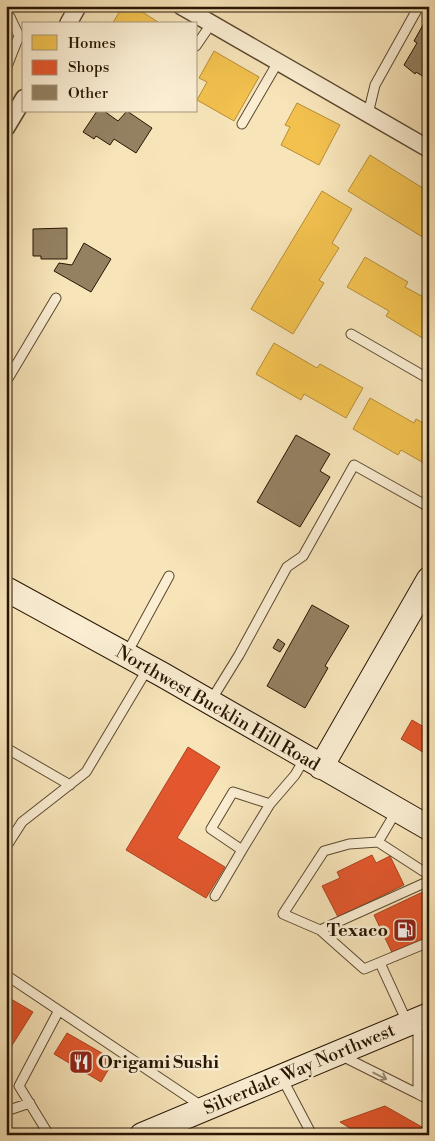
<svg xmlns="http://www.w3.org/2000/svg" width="435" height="1141" viewBox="0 0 435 1141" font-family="'Libre Bodoni',serif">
<rect width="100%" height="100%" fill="#f7e4b9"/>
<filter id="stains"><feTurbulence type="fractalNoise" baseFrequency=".004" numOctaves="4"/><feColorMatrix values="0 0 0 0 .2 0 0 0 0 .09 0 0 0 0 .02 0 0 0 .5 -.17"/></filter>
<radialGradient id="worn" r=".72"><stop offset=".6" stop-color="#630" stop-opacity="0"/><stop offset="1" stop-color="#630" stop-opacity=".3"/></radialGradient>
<path fill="#f2c14e" stroke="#b58d38" d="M123 6H133L161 24H112Z
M214 51 259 77 234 121 197 100 207 82 199 78Z
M297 103 340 125 319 165 281 145 290 127 285 125Z
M370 155 429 192V241L348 191Z
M322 191 352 209 332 243 339 248 319 280 324 283 293 334 251 309Z
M365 257 408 282 405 287 429 300V342L386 316 389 311 347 287Z
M274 343 317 368 320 364 363 388 346 418 304 394 301 400 256 374Z
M370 398 414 423 416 419 429 426V466L401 450 398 455 353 429Z"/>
<path fill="#e4572e" stroke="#ab4321" d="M412 720 429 730V749L426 754 401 739Z
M188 747 220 767 177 838 225 867 206 898 126 850Z
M372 855 376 863 390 856 404 885 338 917 322 886 340 878 337 872Z
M429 889V946L396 961 374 915Z
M6 996 33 1012 6 1055Z
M67 1033 114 1060 101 1082 54 1054Z
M385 1106 429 1131V1135H361L340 1122Z"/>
<path fill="#938162" stroke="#271503" d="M424 23 429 26V80L416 72 415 74 404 65 417 43 414 41Z
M97 111H104L118 121 127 111 152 128 136 153 114 139 110 145 96 136 94 139 83 132Z
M67 228V259H41V256H33V229Z
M84 243 111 259 91 292 54 271 59 263 72 265Z
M296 435 330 454 320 471 330 477 300 527 257 502Z
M312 605 349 626 325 666 328 668 305 708 267 686Z
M278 639 285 644 280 652 273 648Z"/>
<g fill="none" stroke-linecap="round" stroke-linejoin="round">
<g stroke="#5b4930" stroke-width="11">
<path id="lane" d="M6 15 10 17 19 36 6 69
M196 46 211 24
M368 114 375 85 419 6
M242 124 278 62
M351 334 429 379
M6 382 56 298
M127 653 169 576
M210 702 239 655 287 567 303 556 354 465 429 507
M6 748 70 785
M378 842 397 810
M6 847 22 822 86 772 148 668
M242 850 270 804
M429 875 378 842 349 844 324 851 283 914 320 930 364 969 429 942
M215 896 242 850 211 829 233 792 270 804 295 775 305 758
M320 930 429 881
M380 963 408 1024
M6 975 203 1107
M342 1056 418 1094V1022
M282 1078 312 1135
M418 1094 429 1100
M6 1111 30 1103
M49 1135 19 1086 58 1012"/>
</g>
<g stroke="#5b4930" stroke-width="19">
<path id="street" d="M181 6 429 149
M68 24 78 6
M6 128 24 98"/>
</g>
<g stroke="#271503" stroke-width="26">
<path id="secondary" d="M6 589 163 675 429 828
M321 767 429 579
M142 1135 429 1015"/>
</g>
<use href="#lane" stroke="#faedd2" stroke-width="9"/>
<use href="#street" stroke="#faedd2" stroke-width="16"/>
<use href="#secondary" stroke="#faedd2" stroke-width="24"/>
</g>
<defs><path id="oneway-shaft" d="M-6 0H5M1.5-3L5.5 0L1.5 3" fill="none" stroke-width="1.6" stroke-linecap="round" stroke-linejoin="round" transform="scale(1.25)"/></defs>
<use stroke="#9b8c75" href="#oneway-shaft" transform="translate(380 1076) rotate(27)"/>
<defs>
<g id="fuel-square" transform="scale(1.25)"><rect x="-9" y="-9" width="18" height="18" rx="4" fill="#8f2418" stroke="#faedd2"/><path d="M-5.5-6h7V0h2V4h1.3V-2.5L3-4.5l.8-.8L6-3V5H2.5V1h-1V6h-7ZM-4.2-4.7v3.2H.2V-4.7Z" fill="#fff"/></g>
<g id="restaurant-square" transform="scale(1.25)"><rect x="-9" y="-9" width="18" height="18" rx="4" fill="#8f2418" stroke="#faedd2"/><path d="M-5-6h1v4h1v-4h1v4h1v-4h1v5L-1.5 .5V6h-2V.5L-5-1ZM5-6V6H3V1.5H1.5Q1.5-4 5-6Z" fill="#fff"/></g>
</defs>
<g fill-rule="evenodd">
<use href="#fuel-square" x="405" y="930"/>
<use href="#restaurant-square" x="81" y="1062"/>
</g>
<g text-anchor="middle" stroke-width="5" stroke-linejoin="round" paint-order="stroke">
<g font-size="18" fill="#271503" stroke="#faedd2">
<text transform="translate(218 708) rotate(30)" y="6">Northwest Bucklin Hill Road</text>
<text transform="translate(299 1069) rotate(-23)" y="6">Silverdale Way Northwest</text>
</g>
<g font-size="18" font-weight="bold" fill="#271503" stroke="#faedd2" text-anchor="end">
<text x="388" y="936">Texaco</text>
<text x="98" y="1068" text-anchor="start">Origami Sushi</text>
</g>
</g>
<rect width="435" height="1141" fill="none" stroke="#f7e4b9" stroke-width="25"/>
<rect x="8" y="8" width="420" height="1126" fill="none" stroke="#271503" stroke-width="2.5"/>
<rect x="12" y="12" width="410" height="1116" fill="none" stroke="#271503"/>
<rect x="22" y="22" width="175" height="90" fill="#faedd2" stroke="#a6977f"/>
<rect x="32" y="35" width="25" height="15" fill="#f2c14e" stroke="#a6977f"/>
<text x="68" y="48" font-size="15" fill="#271503">Homes</text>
<rect x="32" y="60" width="25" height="15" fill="#e4572e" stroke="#a6977f"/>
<text x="68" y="72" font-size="15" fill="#271503">Shops</text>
<rect x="32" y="85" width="25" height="15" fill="#938162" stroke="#a6977f"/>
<text x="68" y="98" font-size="15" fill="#271503">Other</text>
<rect width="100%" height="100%" filter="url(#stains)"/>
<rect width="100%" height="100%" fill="url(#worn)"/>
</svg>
